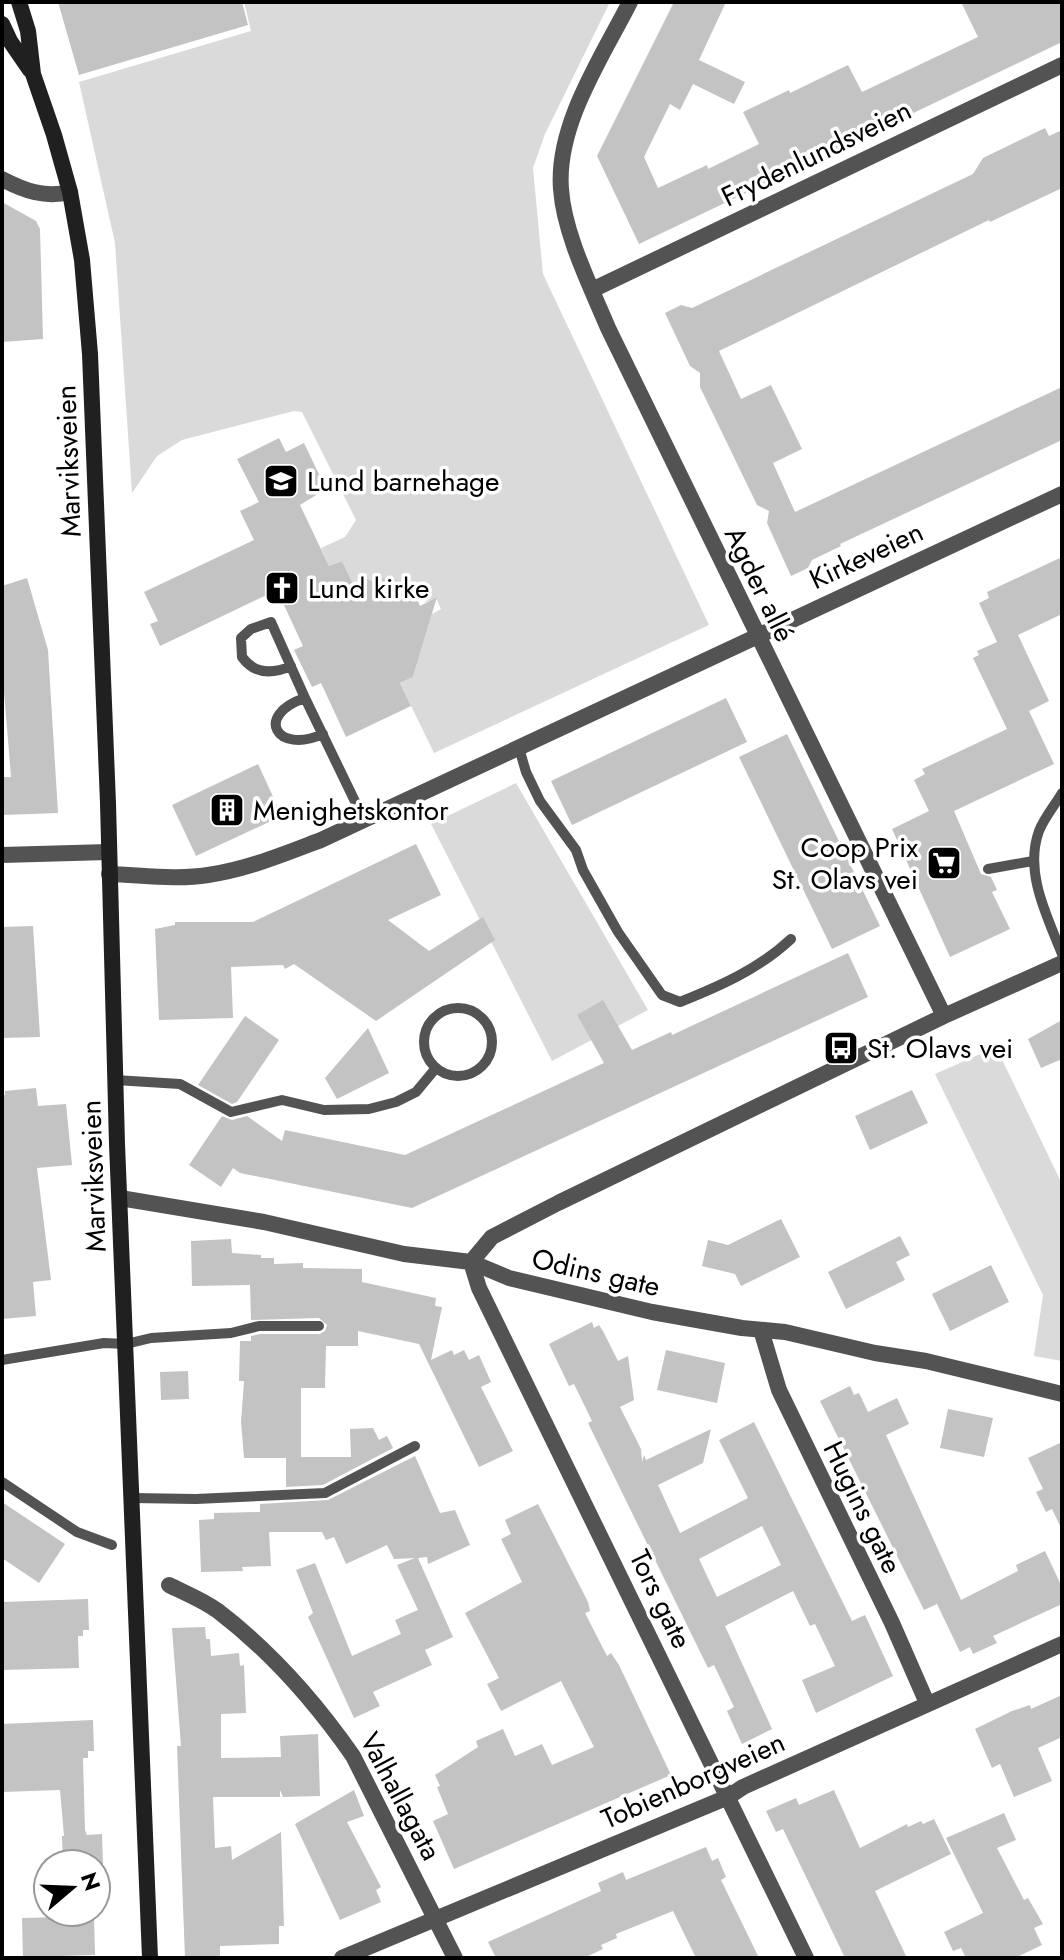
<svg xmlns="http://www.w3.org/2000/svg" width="1064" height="1960" viewBox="0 0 1064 1960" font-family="Jost,sans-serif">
<rect width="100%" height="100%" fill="#fff"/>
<path fill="#dadada" d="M244 2H610L545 134 533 168 543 274 709 625 434 753 400 683 413 677 432 614 441 609 436 598 426 602 413 597 411 586 390 577 379 584 366 578 353 584 342 561 329 566 321 548 345 537 356 520 302 412 294 411 182 440 157 456 132 493 115 243 79 82 251 31Z
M516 783 648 1010 552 1061 431 824Z
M996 1047 1062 1184V1361L1034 1356 1043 1295 935 1074Z"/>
<path fill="#c3c3c3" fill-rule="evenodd" d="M58 2H242L248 25 79 75Z
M674 2H726L699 60 745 82 734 104 693 84 680 110 670 104 644 157 658 188 707 165 708 169 759 144 743 112 789 90 790 93 848 65 862 92 978 37 961 2H1062V42L639 244 597 156Z
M1045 128 1049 136 1062 130V188L990 222 989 220 719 351 741 399 771 385 802 449 773 463 795 512 1062 387V440L840 544 841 546 812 560 808 568 791 576 767 523 769 511 757 505 700 387V373L690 366 665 313 681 305 692 308 973 174 983 158Z
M2 202 36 221 40 229 43 339 2 342Z
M279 438 286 452 304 443 326 489 300 505 329 566 342 561 353 584 366 578 372 581 390 577 411 586 420 606 437 597 413 677 400 683 411 706 346 737 321 683 312 687 294 650 303 646 277 590 160 646 150 624 158 621 144 592 254 540 240 511 259 502 237 459Z
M1062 557V614L1018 635 1049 701 1029 711 1054 764 954 811 981 874 991 877 997 890 992 892 1010 929 950 957 892 829 929 811 914 780 925 774 922 769 1007 729 973 658 979 655 977 651 997 642 979 603 989 598 987 592Z
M27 578 48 650 58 813 3 815 2 777H11L2 667V586Z
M726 698 747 742 572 825 551 781Z
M787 734 880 926 832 949 739 757Z
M258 764 282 816 196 856 172 805Z
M416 844 441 895 388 920 429 951 483 917 495 940 376 1021 294 964 285 969 283 965 231 967 233 1018 159 1020 155 929 175 925V922H253Z
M33 926 40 1037 2 1038V927Z
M848 953 868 997 412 1208 240 1173 233 1168 221 1187 189 1165 222 1116 232 1120 247 1116 282 1141 285 1130 405 1155 604 1063 577 1015 603 1000 632 1050 671 1032 672 1035Z
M245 1016 279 1040 237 1102 232 1104 198 1085Z
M1062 1020V1059L1041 1068 1028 1039Z
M368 1028 389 1073 337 1099 325 1078Z
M36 1088 38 1106 66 1104 72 1165 37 1168 51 1280 33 1282 36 1316 2 1319V1095H5V1091Z
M912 1090 928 1123 870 1150 855 1116Z
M781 1219 800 1257 741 1286 735 1274 702 1266 708 1240 728 1245Z
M900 1236 910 1255 896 1262 905 1280 846 1309 828 1272Z
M231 1239 232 1253 261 1255V1258H274V1264L303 1263V1268L362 1269V1282L436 1298 435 1306 442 1307 431 1360 452 1350 454 1355 464 1350 469 1360 479 1355 491 1382 481 1387 513 1451 479 1467 419 1344 358 1331V1346H326L325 1388H301V1457H351L350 1429 373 1428 379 1440 387 1436 393 1448 323 1485 286 1487V1458H244L241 1422 244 1381H239L240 1341H251V1336L260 1334H320L325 1331 327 1325 319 1318 251 1320 250 1285 192 1286 191 1241Z
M991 1265 1009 1302 950 1331 932 1294Z
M592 1322 594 1328 599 1325 603 1331 618 1361 628 1356 634 1400 620 1407 641 1449 642 1462 644 1455 646 1460 711 1429 703 1463 658 1485 680 1533 748 1498 719 1440 754 1422 852 1621 865 1615 893 1676 816 1713 802 1680 835 1666 815 1624 810 1626 793 1591 725 1626 772 1729 742 1744 727 1711 734 1707 714 1665 708 1668 588 1423 592 1421 574 1384 569 1386 549 1344ZM762 1526 781 1565 717 1597 699 1559Z
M666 1350 725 1363 717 1403 657 1390Z
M188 1371 189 1399 161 1400 160 1372Z
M850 1386 854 1395 859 1393 868 1412 897 1398 909 1424 886 1435 961 1600 1018 1571 1016 1565 1045 1551 1062 1587V1604L993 1636 997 1643 973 1654 970 1647 960 1652 937 1604 924 1610 820 1401Z
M948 1409 993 1418 984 1457 940 1448Z
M1062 1442V1530L1052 1509 1046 1512 1036 1492 1043 1489 1028 1458Z
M415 1456 440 1513 455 1510 470 1545 428 1564 427 1557 418 1558 453 1637 425 1650 432 1665 373 1692 380 1706 354 1718 308 1617 313 1613 296 1570 315 1563 352 1656 401 1634 395 1620 418 1610 397 1565 415 1558 394 1559 387 1545 346 1564 334 1537 326 1540 322 1532H269L271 1566 242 1567 243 1571 201 1572 199 1520 214 1519V1513L260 1512V1504L328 1500Z
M2 1502 65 1544 39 1583 2 1558Z
M538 1504 588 1602 590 1611 585 1613 607 1656 611 1653 619 1665 671 1775 454 1869 433 1821 448 1814 437 1787 440 1786 435 1775 478 1747 476 1741 503 1729 515 1756 542 1744 552 1765 594 1747 561 1681 501 1711 487 1684 499 1678 465 1613 522 1582 501 1539 511 1534 505 1520Z
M88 1599 89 1630H83V1636H78L79 1668 2 1670V1602Z
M205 1627 206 1639H210L211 1656 239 1653 240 1666 244 1665 246 1713 221 1714V1758L281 1757 280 1736 318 1734 320 1796 283 1797 280 1790V1797H213L215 1848 231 1846 232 1860 281 1832 284 1926H279V1944L220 1946V1958H185L177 1746H181L172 1628Z
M1062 1695V1737L1038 1748 1052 1781 1014 1797 1000 1764 992 1768 975 1729 1012 1711 1030 1705 1031 1709Z
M93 1720 94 1751H88V1758H83L85 1830 87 1835 102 1834 103 1864H63L62 1836H64L60 1790 2 1792V1724Z
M354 1790 364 1816 347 1822 381 1887 376 1890 381 1902 340 1920 295 1824Z
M834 1790 860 1848 907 1824 908 1827 921 1821 923 1824 934 1819 951 1854 875 1891 907 1958H845L783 1829 776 1832 766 1811 796 1798 799 1805Z
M1004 1813 1016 1840 997 1848 1024 1900 1028 1898 1043 1924 1034 1928 1042 1945 1015 1958H966L961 1948 953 1951 944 1932 983 1913 946 1838Z
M706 1847 712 1861 718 1858 726 1877 721 1880 759 1958H696L673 1911 616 1934 617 1938 601 1945 603 1949 584 1958H496L488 1942 601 1891 598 1883 623 1872 626 1880Z
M94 1916 95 1955 23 1957 22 1918Z"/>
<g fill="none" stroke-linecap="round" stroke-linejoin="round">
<path stroke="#535353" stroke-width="10" d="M291 666C273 674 255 675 242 657L241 638 251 629 271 622 305 698 364 820
M305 698C254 715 276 755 323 734
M519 748 526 772 540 801 576 850 583 870 618 932 662 995 680 1002C720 986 759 969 791 939
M1062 793C1055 805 1044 818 1039 831 1024 872 1047 916 1062 954
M988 869 1033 861
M424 1042a34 34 0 1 1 68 0a34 34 0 1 1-68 0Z
M115 1080 180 1084 231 1112 282 1100 324 1110 369 1109 396 1102 416 1092 436 1068
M2 1360 104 1343 126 1344 151 1338 231 1333 259 1326H319
M2 1482 77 1532 112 1545
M132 1498 196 1499 325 1493 415 1446"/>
<path stroke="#535353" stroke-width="16" d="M2 179C25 191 45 198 70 192"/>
<path stroke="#535353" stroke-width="16" d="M630 2C602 57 556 125 561 189 564 234 591 287 608 328L944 1016
M592 290 1062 65
M2 855 108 852
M109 874C142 875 176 880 208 875 248 869 284 854 321 840L1062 494
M120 1198 264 1222 404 1254 471 1262 509 1278 652 1312 742 1328 785 1332 875 1353 926 1361 1062 1394
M761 1330 779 1390 892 1623 927 1703
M169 1585C185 1593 203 1600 218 1611 269 1650 316 1703 353 1756L455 1958
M342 1958 728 1797 743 1787 1062 1644
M806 1958 479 1288 471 1262 492 1237 558 1203 944 1016 1062 963"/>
<path stroke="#202020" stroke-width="16" d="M19 2 28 31 33 74 54 135 70 192 82 260 90 354 108 803 117 1144 150 1958
M2 24 10 41 30 70"/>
</g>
<defs>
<g id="school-square" transform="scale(1.8)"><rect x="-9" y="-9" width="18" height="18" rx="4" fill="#000" stroke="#fff"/><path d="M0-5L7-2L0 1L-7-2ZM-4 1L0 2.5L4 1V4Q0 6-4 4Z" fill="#fff"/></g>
<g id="church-square" transform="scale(1.8)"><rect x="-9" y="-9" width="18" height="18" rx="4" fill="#000" stroke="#fff"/><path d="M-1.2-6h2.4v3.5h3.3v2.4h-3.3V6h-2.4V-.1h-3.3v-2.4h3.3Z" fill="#fff"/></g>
<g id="building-square" transform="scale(1.8)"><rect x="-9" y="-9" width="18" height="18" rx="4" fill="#000" stroke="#fff"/><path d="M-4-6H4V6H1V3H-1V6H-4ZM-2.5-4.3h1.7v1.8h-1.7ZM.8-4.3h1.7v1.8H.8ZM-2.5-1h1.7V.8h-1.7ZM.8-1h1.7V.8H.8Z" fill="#fff"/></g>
<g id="supermarket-square" transform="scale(1.8)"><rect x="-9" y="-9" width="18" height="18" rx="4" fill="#000" stroke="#fff"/><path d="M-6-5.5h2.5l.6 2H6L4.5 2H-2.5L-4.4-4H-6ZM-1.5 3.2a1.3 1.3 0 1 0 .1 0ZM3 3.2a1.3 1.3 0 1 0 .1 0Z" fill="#fff"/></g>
<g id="bus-square" transform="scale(1.8)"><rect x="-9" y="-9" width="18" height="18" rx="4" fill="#000" stroke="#fff"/><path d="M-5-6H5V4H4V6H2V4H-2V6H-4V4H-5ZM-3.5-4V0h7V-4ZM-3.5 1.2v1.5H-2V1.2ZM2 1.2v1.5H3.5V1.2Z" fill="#fff"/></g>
</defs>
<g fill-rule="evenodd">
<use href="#school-square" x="281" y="481"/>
<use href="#church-square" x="282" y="588"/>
<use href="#building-square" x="227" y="810"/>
<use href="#supermarket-square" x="944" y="863"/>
<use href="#bus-square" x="841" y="1048"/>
</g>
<g text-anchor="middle" stroke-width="7" stroke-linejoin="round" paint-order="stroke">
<g font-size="28" fill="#000" stroke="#fff">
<text transform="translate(816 153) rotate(-26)" y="10">Frydenlundsveien</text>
<text transform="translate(68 461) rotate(-92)" y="10">Marviksveien</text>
<text transform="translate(866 555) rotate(-25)" y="10">Kirkeveien</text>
<text transform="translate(760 584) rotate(64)" y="10">Agder allé</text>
<text transform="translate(93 1176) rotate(-92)" y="10">Marviksveien</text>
<text transform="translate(596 1272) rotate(13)" y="10">Odins gate</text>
<text transform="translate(863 1507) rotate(64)" y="10">Hugins gate</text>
<text transform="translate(661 1599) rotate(64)" y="10">Tors gate</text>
<text transform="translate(693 1780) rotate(-24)" y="10">Tobienborgveien</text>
<text transform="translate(401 1796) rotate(62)" y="10">Valhallagata</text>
</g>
<g font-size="28" fill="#000" stroke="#fff" text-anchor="start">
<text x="307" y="491">Lund barnehage</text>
<text x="308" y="598">Lund kirke</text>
<text x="253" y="820">Menighetskontor</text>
<text x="918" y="857" text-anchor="end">Coop Prix<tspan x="918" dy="32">St. Olavs vei</tspan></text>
<text x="867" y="1058">St. Olavs vei</text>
</g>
</g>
<rect width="1064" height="1960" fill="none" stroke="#000000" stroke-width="8"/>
<g transform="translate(72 1888) rotate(71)"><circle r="38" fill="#ffffff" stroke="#999999" stroke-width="2"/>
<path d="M0-6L14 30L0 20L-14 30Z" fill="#000000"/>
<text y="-12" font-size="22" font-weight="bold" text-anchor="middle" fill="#000000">N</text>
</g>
</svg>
